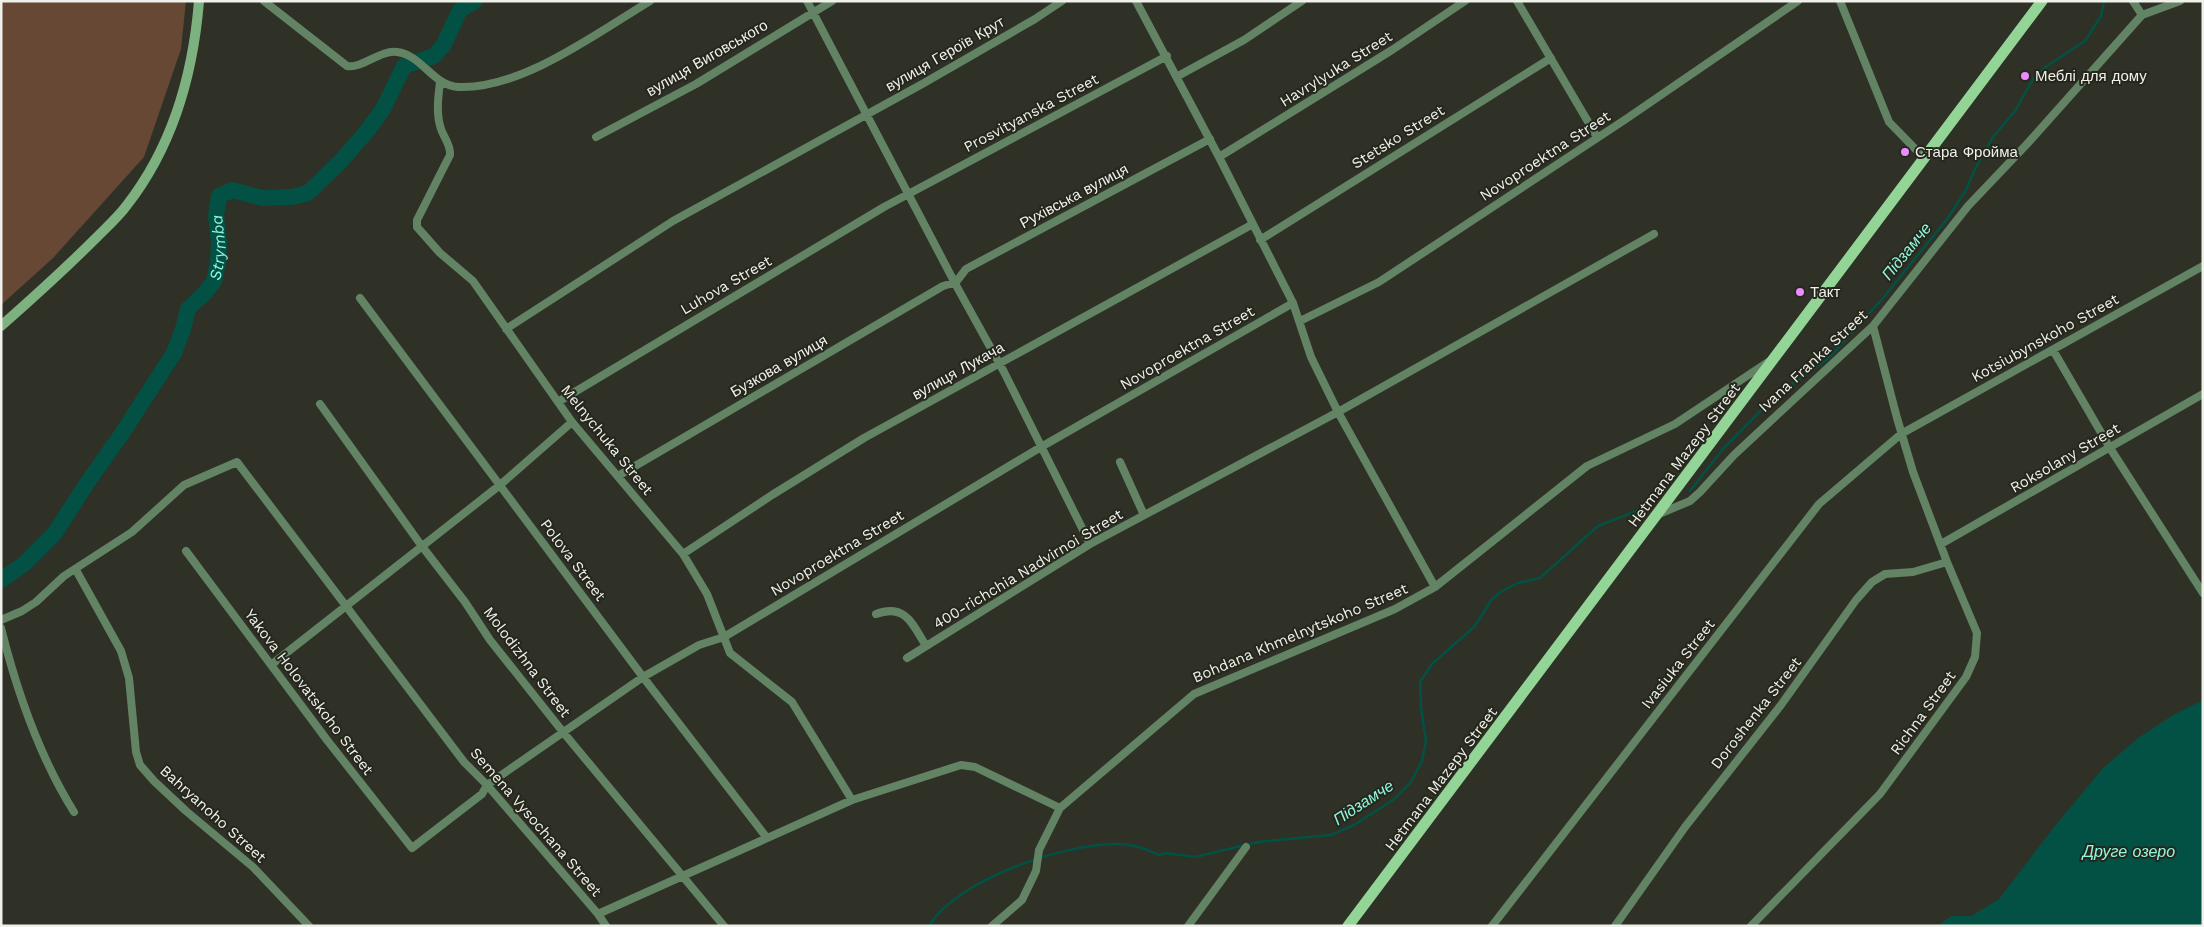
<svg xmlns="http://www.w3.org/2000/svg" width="2204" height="927" viewBox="0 0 2204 927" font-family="'Work Sans',sans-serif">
<rect width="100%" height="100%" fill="#2f3126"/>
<path fill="#664835" d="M1 1H186L181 49 144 157 53 258 1 305Z"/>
<path fill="#025144" d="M2203 700V926H1937L1951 916H1971L1999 899 2054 827 2103 768 2138 738 2173 715Z"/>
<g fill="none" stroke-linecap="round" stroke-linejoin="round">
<path stroke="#025144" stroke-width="2.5" d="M1690 491 1723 449 1773 398 1830 357 1883 298 1948 218 1966 190 1975 169 1993 137 2015 111 2033 79 2047 66 2085 41 2101 16 2104 1
M929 926C958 879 1061 845 1114 844 1130 843 1145 848 1159 855L1166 853 1195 857 1258 842 1331 835 1354 825 1393 800 1411 782 1422 761 1426 741 1421 708 1420 682 1432 664 1475 626 1492 599 1502 591 1518 583 1540 578 1598 526 1644 508"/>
<path stroke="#025144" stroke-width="16" id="s1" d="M1 580 24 564 55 533 87 483 121 435 174 353 183 329 188 309 205 293 214 281 218 262 219 243 216 216 219 196 232 190 263 198 292 197 308 193 341 161 367 131 383 109 404 66 434 56 443 46 460 10 475 1"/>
<path stroke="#628364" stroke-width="8" d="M264 1 347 66C364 68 379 50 397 52 422 55 432 85 458 87 521 90 597 33 650 1
M807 1 957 287 1004 372 1090 544
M1136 1 1219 157 1293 303 1311 357 1338 412 1435 587
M1517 1 1597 137
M1840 1 1889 122 1925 159
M2133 1 2142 15
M1178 76 1244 40 1302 1
M440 82C438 98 436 114 441 129 444 138 451 145 450 155L417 220V227L440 253 473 281 572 422 683 554 707 594 730 653 792 702 852 800
M596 137 696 84 832 1
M1219 157 1392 50 1465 1
M1260 240 1551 58
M360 298 643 677 767 838
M1300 321 1379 282 1626 119 1798 1
M506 329 673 221 924 83 1035 19 1062 1
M2053 350 2110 448 2203 593
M558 402 884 207 1167 56
M320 404 421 545 465 602 490 640 563 732 724 926
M1120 462 1144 515
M618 476 943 286 956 282 966 269 1210 139
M1659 514 1690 501 1700 492 1734 455 1873 326 1968 206 2027 144 2142 15 2180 1
M1941 544 2203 394
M186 551 327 740 412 848 482 794 487 785 643 677 699 645 724 637 1041 447 1293 303
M683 554 772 495 864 438 1253 224
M76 570 121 651 129 678 136 752 140 765 154 781 186 811 253 867 309 926
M876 614C906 603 913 625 926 646
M1 620 22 611 36 602 64 576 132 532 184 485 237 462 464 762 487 785 598 914 852 800 961 765 975 767 1060 808
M1 628C17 692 39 756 74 812
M907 658 1090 544 1338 412 1654 234
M271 665 500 485 572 422
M598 914 606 926
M992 926 1022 900 1036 871 1039 850 1060 808 1194 694 1395 609 1435 587 1587 466 1675 424 1768 362
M1188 926 1246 847
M1492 926 1819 504 1901 434 2203 266
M1615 926 1685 827 1781 705 1856 600 1872 582 1885 574 1913 572 1947 562
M1751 926 1880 794 1966 677 1975 657 1977 633 1947 562 1913 472 1897 418 1873 326"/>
<path stroke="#7db180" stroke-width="10" d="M1 326C34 297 67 267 98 236 108 226 119 216 127 205 173 146 193 75 199 1"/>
<path stroke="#92d596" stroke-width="11" d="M1348 926 2042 1"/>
</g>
<g fill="#e98dfe" stroke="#25271d" stroke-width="2">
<circle cx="2025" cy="76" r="5"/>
<circle cx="1905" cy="152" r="5"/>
<circle cx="1800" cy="292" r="5"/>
</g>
<g text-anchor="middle" stroke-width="4" stroke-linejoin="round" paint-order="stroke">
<g font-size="15" fill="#f0f1ea" stroke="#25271d">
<text transform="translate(945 54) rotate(-30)" y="5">вулиця Героїв Крут</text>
<text transform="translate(707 58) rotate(-30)" y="5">вулиця Виговського</text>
<text transform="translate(1336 69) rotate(-32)" y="5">Havrylyuka Street</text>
<text transform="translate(1031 113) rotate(-28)" y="5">Prosvityanska Street</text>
<text transform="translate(1398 137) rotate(-32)" y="5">Stetsko Street</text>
<text transform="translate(1545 156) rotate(-33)" y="5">Novoproektna Street</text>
<text transform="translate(1074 196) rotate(-28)" y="5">Рухівська вулиця</text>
<text transform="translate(726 285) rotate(-30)" y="5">Luhova Street</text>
<text transform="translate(2045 338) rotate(-29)" y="5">Kotsiubynskoho Street</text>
<text transform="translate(1187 348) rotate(-30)" y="5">Novoproektna Street</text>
<text transform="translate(1813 361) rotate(-43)" y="5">Ivana Franka Street</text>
<text transform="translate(779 366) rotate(-30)" y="5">Бузкова вулиця</text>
<text transform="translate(958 371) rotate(-29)" y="5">вулиця Лукача</text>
<text transform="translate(607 440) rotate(51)" y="5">Melnychuka Street</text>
<text transform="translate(1684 455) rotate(-53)" y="5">Hetmana Mazepy Street</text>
<text transform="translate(2065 458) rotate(-30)" y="5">Roksolany Street</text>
<text transform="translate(837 553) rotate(-31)" y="5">Novoproektna Street</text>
<text transform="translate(573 560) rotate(53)" y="5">Polova Street</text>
<text transform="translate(1028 569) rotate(-31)" y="5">400-richchia Nadvirnoi Street</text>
<text transform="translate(1300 633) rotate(-23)" y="5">Bohdana Khmelnytskoho Street</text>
<text transform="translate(527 662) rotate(53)" y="5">Molodizhna Street</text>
<text transform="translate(1678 664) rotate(-52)" y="5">Ivasiuka Street</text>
<text transform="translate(309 692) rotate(53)" y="5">Yakova Holovatskoho Street</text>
<text transform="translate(1756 713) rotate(-52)" y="5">Doroshenka Street</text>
<text transform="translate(1923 713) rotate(-54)" y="5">Richna Street</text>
<text transform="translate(1441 779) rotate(-53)" y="5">Hetmana Mazepy Street</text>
<text transform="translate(213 814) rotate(42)" y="5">Bahryanoho Street</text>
<text transform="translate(536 822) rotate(49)" y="5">Semena Vysochana Street</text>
</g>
<g font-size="15" fill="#f0f1ea" stroke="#25271d" text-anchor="start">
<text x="2035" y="81">Меблі для дому</text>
<text x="1915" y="157">Стара Фройма</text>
<text x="1810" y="297">Такт</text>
</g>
<g font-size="16" font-style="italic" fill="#91f6de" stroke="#25271d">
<text dy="6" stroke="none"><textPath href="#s1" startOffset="406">Strymba</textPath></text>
<text transform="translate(1906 251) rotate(-51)" y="6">Підзамче</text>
<text transform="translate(1363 802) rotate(-33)" y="6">Підзамче</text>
<text x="2129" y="857">Друге озеро</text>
</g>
</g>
<rect width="2204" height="927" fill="none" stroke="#f0f1ea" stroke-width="5"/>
</svg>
